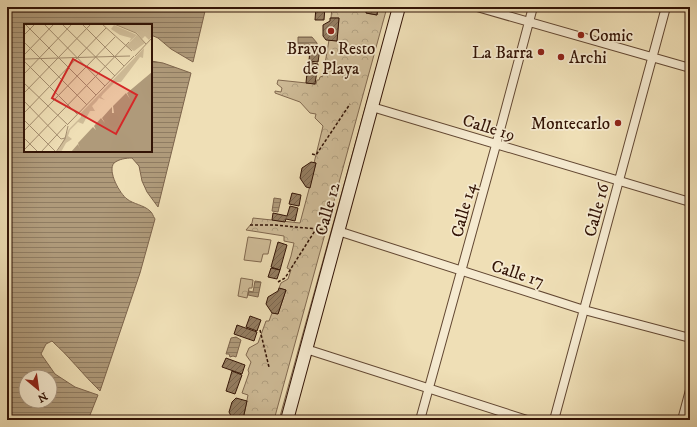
<svg xmlns="http://www.w3.org/2000/svg" width="697" height="427" viewBox="0 0 697 427" font-family="'IM FELL DW Pica',serif">
<defs>
<pattern id="forest-crowns" width="20" height="18" patternUnits="userSpaceOnUse"><rect width="20" height="18" fill="#cfbc98"/><path d="M2 6a3 3 0 1 1 6 0M12 15a3 3 0 1 1 6 0" fill="none" stroke="#b2a182"/></pattern>
<pattern id="water-rules" width="6" height="5" patternUnits="userSpaceOnUse"><rect width="6" height="5" fill="#af9a7a"/><path d="M0 2.5h6" fill="none" stroke="#8f7c62"/></pattern>
<pattern id="building-hatch" width="6" height="6" patternUnits="userSpaceOnUse"><rect width="6" height="6" fill="#957e62"/><path d="M-1 1l2-2M0 6l6-6M5 7l2-2" fill="none" stroke="#7a664f"/></pattern>
</defs>
<rect width="100%" height="100%" fill="#efdfb6"/>
<filter id="stains"><feTurbulence type="fractalNoise" baseFrequency=".005" numOctaves="4"/><feColorMatrix values="0 0 0 0 .2 0 0 0 0 .09 0 0 0 0 .02 0 0 0 .5 -.17"/></filter>
<radialGradient id="worn" r=".72"><stop offset=".6" stop-color="#630" stop-opacity="0"/><stop offset="1" stop-color="#630" stop-opacity=".3"/></radialGradient>
<path fill="url(#forest-crowns)" stroke="#81684f" d="M332 7H367L366 13 377 15 378 10 386 11 274 420H243L248 395 242 393 249 373 248 370 251 362 246 355 249 348 258 343 266 321H269L272 313 278 314 286 290 279 288 281 283 288 279 291 270 287 268 291 256 294 243 284 241V236L246 230 252 223 253 218 300 223 316 163H314L323 126 315 118 316 114 310 113 300 102 275 93V91L281 92 282 88 277 84 278 80 316 84 317 80H319L320 77 323 76 329 40 337 41 339 18H331Z
M241 278 253 280 252 288H249L247 298 238 296Z"/>
<path fill="#cfbc98" stroke="#81684f" d="M393 7H394L281 420H279Z
M248 237 271 240 268 254H263L261 262 244 260Z"/>
<path fill="url(#water-rules)" stroke="#7d644c" fill-rule="evenodd" d="M7 7H206L193 62 171 49 158 38 151 35V25H25V151H151V61L163 63 191 73 158 207 147 192 142 181 139 166 132 158C126 158 119 159 114 163 107 171 120 194 127 199 133 204 144 205 150 211 152 212 153 216 155 219L140 273 100 391C83 375 69 356 52 341L46 344 41 354 55 374 75 387 98 395 88 420H7ZM26 377H50V401H26Z
M298 37H312L317 43V48H312L309 44H298Z
M274 198 281 199 278 212 272 211Z
M255 281 261 282 258 297 248 295 249 291 253 292Z
M236 337 241 340 236 357 233 356 230 357 229 354H226L231 338Z"/>
<path fill="url(#building-hatch)" stroke="#331406" d="M316 7H325L324 20H315Z
M367 7H378L377 15 366 13Z
M330 18H339L337 41 326 40 323 36V25L330 21Z
M310 48 320 49 318 62 309 61Z
M308 62 318 64 315 84 306 83Z
M311 162 316 163 310 188 306 187 300 178 302 168Z
M292 193 301 195 299 206 289 204Z
M290 206 298 208 295 221 286 219 285 222 272 220 273 213 287 216Z
M278 242 287 245 280 270 271 267Z
M271 268 280 270 277 279 268 277Z
M279 288 286 290 278 314 272 313 266 304 268 297 278 291Z
M250 316 261 320 257 331 246 327Z
M237 325 257 332 254 341 234 334Z
M226 358 245 365 242 374 222 367Z
M232 371 242 375 235 394 226 391Z
M236 398 247 401 243 419 231 416 229 412 232 402Z"/>
<g fill="none" stroke-linecap="round" stroke-linejoin="round">
<g stroke="#624732" stroke-width="10">
<path id="street" d="M477 7 690 68
M372 107 690 202
M338 231 584 310 690 338
M306 349 527 420
M420 420 496 145 533 7
M554 420 666 7
M682 420 690 390"/>
</g>
<g stroke="#331406" stroke-width="14">
<path id="secondary" d="M287 420 399 7"/>
</g>
<path stroke="#331406" stroke-width="1.5" stroke-dasharray="3 2" stroke-linecap="butt" d="M312 154 316 155 350 104
M250 225H274L328 230
M278 282 285 278 316 229
M260 330 269 367"/>
<use href="#street" stroke="#f5ead0" stroke-width="8"/>
<use href="#secondary" stroke="#f5ead0" stroke-width="12"/>
</g>
<g fill="#8f2418" stroke="#f5ead0" stroke-width="1.5">
<circle cx="331" cy="31" r="4"/>
<circle cx="581" cy="35" r="4"/>
<circle cx="541" cy="52" r="4"/>
<circle cx="561" cy="57" r="4"/>
<circle cx="618" cy="123" r="4"/>
</g>
<g text-anchor="middle" stroke-width="3.5" stroke-linejoin="round" paint-order="stroke">
<g font-size="17" fill="#331406" stroke="#f5ead0" text-anchor="start">
<text x="589" y="41">Comic</text>
<text x="331" y="54" text-anchor="middle">Bravo . Resto<tspan x="331" dy="20">de Playa</tspan></text>
<text x="533" y="58" text-anchor="end">La Barra</text>
<text x="569" y="63">Archi</text>
<text x="610" y="129" text-anchor="end">Montecarlo</text>
</g>
<g font-size="17" fill="#331406" stroke="#f5ead0">
<text transform="translate(489 127) rotate(17)" y="6">Calle 19</text>
<text transform="translate(327 209) rotate(-75)" y="6">Calle 12</text>
<text transform="translate(463 210) rotate(-75)" y="6">Calle 14</text>
<text transform="translate(596 210) rotate(-75)" y="6">Calle 16</text>
<text transform="translate(518 273) rotate(18)" y="6">Calle 17</text>
</g>
</g>
<g transform="translate(24 24)">
<rect width="128" height="128" fill="#efdfb6"/>
<path d="M90 1 113 11 105 18 107 14 96 11 87 5Z" fill="#cfbc98"/>
<path d="M90 0H128V12L125 16 121 12 118 15 113 9ZM113 11 121 19 110 27 102 22ZM120 24 119 34 116 33 97 58H91L79 70 77 73 81 76 75 74 73 77 68 82 71 87H66L59 100 54 98 46 106 44 112 48 115 42 119 37 128H33L45 105 57 93V89Z" fill="#cfbc98"/>
<path d="M128 48V128H47L54 120 56 125 54 119 69 103 72 106 70 102 77 94 81 99 78 94 86 85 88 83V89H90L89 82 102 69 106 75 103 69Z" fill="#af9a7a"/>
<path fill="none" stroke="#a48e70" stroke-width="1" d="M1 0 72 71M20 0 81 62M38 0 91 52M58 0 100 42M78 0 108 27M90 0 112 9 122 20M0 11 11 0M0 18 63 81M0 31 30 0M111 32 128 14M0 35 106 32M0 37 53 90M0 50 48 0M0 59 44 101M0 69 67 0M0 77 37 115 41 114M0 89 82 4M0 96 32 128M44 100 110 32M0 107 91 13M0 114 14 128M0 126 105 18M17 128 42 101M32 128 41 115 44 102"/>
<path fill="#d62828" fill-opacity="0.15" stroke="#d62828" stroke-width="2" d="M49 35 113 71 92 110 28 74Z"/>
<rect width="128" height="128" fill="none" stroke="#331406" stroke-width="2"/>
</g>
<rect width="697" height="427" fill="none" stroke="#efdfb6" stroke-width="24"/>
<rect x="8" y="8" width="681" height="411" fill="none" stroke="#331406" stroke-width="2"/>
<rect x="12" y="12" width="673" height="403" fill="none" stroke="#331406"/>
<g transform="translate(38 389) rotate(151)"><circle r="19" fill="#f5ead0" stroke="#a7947f"/>
<path d="M0-3L7 15L0 10L-7 15Z" fill="#8f2418"/>
<text y="-6" font-size="11" font-weight="bold" text-anchor="middle" fill="#331406">N</text>
</g>
<rect width="100%" height="100%" filter="url(#stains)"/>
<rect width="100%" height="100%" fill="url(#worn)"/>
</svg>
